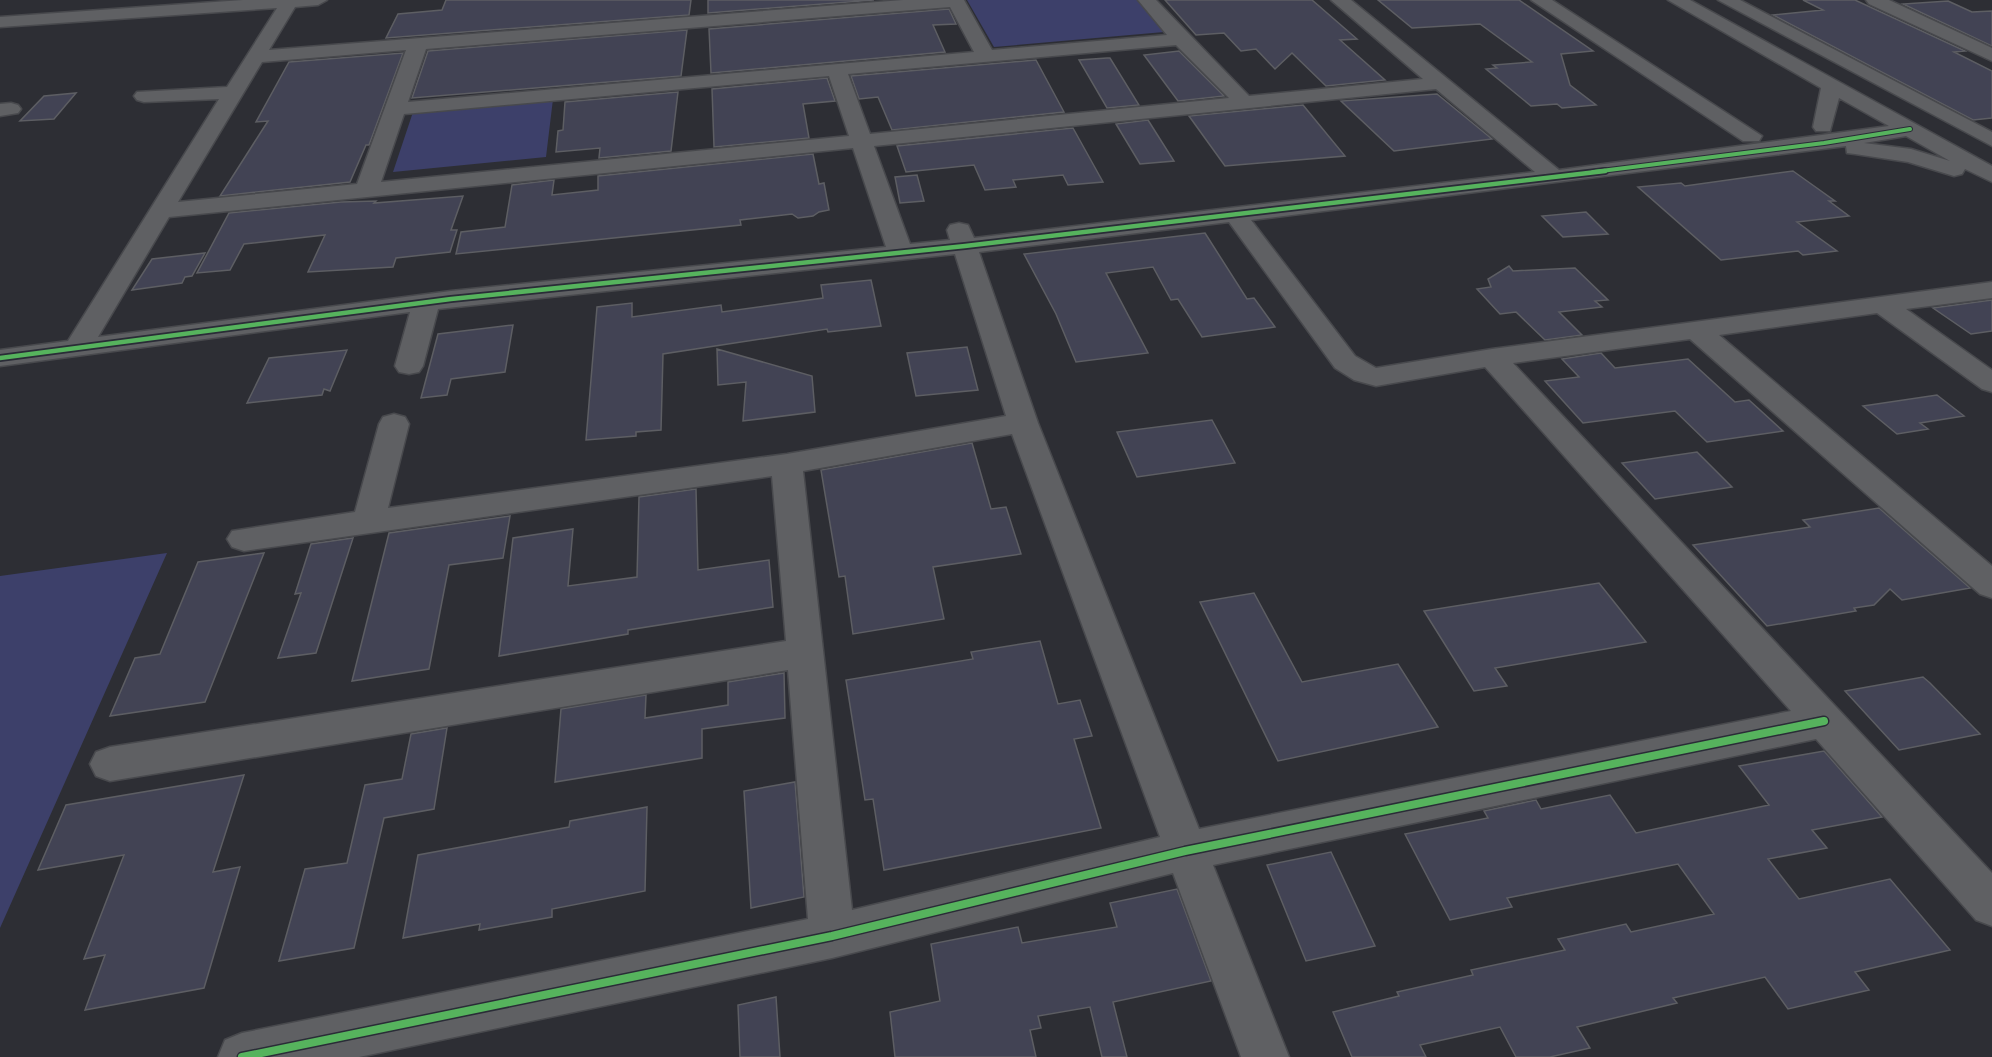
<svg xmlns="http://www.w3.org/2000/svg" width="1992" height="1057" viewBox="0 0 1992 1057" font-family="Barlow,sans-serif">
<rect width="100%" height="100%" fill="#2d2e34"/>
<path fill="#3d406a" d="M967 0H1137L1164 32 994 47Z
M553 99 546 157 393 172 413 112Z
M167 553 0 928V576Z"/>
<path fill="#424354" stroke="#5d5e63" stroke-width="1.5" d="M446 0H691L689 15 386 38 398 14 442 10Z
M708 0H874L708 13Z
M1165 0H1312L1357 39 1340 40 1385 80 1326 86 1292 53 1275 69 1256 49 1241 51 1224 33 1196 35Z
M1378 0H1519L1593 51 1561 54 1570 85 1596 105 1562 108 1557 104 1531 106 1486 69 1497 68 1493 65 1532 62 1480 24 1412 28Z
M1803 0H1855L1965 51 1954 52 1992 71V118L1973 120 1773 15 1823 10Z
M1948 1 1972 12 1992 11V46L1903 4Z
M949 9 956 24 933 25 945 52 711 73 709 29Z
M687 30 681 76 412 98 428 51Z
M1179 51 1224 96 1178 101 1144 55Z
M403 53 369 145H366L350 182 220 196 268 121 256 122 289 62Z
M1107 58H1110L1139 105 1107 108 1079 60Z
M1036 60 1064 112 892 130 878 97 859 99 851 76Z
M827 78 835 101 803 104 809 138 714 147 712 89Z
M678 92 671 151 599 158 600 148 556 152 558 131 563 130 565 102Z
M76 93 54 119 20 121 44 96Z
M1437 94 1492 139 1394 151 1341 101Z
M1303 105 1345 156 1225 166 1189 116Z
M1148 120 1174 161 1140 164 1116 124Z
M1073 128 1103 182 1068 185 1063 175 1013 180 1016 187 985 190 974 165 906 172 897 146Z
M813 154 819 184 824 183 829 210 819 212 813 216 798 218 792 214 740 220 741 225 456 254 461 232 505 227 512 185 554 180 552 195 598 190V176Z
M1793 171 1835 201H1829L1849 216 1797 222 1837 251 1803 255 1798 251 1721 260 1638 187 1681 183 1685 186Z
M917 175 924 201 900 203 895 177Z
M463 196 451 230H457L450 252 396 258 393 267 308 272 325 235 244 244 230 270 197 273 229 213 341 202 376 201 374 203Z
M1586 212 1608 234 1563 237 1542 216Z
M1205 233 1247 299 1254 298 1275 327 1202 337 1178 299 1171 300 1153 267 1106 273 1148 353 1076 362 1056 314 1024 254Z
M205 253 192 276 185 277 182 283 132 290 152 259Z
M1509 266 1513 271 1575 268 1608 300 1595 301 1602 307 1559 312 1582 335 1545 340 1516 312 1500 314 1477 289 1491 287 1488 279Z
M871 280 881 326 828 332 827 329 663 354 661 430 636 432V436L586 440 597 307 632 303V317L721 305 722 312 823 298 821 285Z
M1992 300V331L1971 334 1933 308Z
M513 325 505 372 451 379 447 395 421 398 438 334Z
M967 347 978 390 916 396 907 353Z
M717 349 812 376 815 412 743 421 746 382 718 385Z
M347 350 330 391 324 389 322 395 247 403 269 358Z
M1601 353 1615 368 1688 359 1735 402 1749 400 1783 431 1707 442 1675 411 1583 423 1545 381 1579 377 1562 359Z
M1937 395 1964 416 1920 423 1928 429 1897 434 1863 406Z
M1212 420 1235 463 1137 477 1117 432Z
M972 443 991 509 1006 507 1021 554 933 567 944 619 853 634 845 576 839 577 821 470Z
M1697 452 1732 487 1655 499 1622 463Z
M696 489 698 570 769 560 773 607 628 630V634L499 656 513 538 573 529 568 586 637 577 639 497Z
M1879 508 1970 588 1902 600 1890 589 1874 605 1854 608 1856 611 1767 626 1693 545 1810 527 1803 520Z
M510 516 503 558 449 565 429 669 352 681 389 533Z
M353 538 316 653 278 658 301 593 295 594 311 544Z
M264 553 205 702 110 716 135 658 160 654 198 562Z
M1599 583 1646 642 1495 668 1507 686 1474 691 1424 611Z
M1254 593 1302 682 1398 664 1438 727 1278 761 1200 602Z
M1040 641 1058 704 1080 700 1092 736 1074 739 1101 828 884 870 873 799 865 800 846 680 973 659 971 652Z
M784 673 785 718 702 729V758L555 782 561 709 646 695 645 718 728 705V682Z
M1923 677 1930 683 1980 734 1899 750 1845 691Z
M447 728 434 809 384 818 354 948 279 961 305 869 347 863 365 785 402 779 411 734Z
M1824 751 1882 817 1812 830 1827 848 1768 859 1799 899 1890 879 1950 950 1855 972 1869 990 1788 1009 1765 977 1673 998 1677 1003 1577 1027 1590 1048 1550 1057H1516L1500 1027 1420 1045 1426 1057H1352L1333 1012 1399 996 1397 992 1473 975 1471 970 1565 950 1558 939 1626 924 1631 932 1714 914 1678 864 1507 898 1512 907 1450 920 1405 834 1488 818 1484 811 1536 800 1541 809 1610 795 1636 833 1769 805 1739 766Z
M244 775 213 872 240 867 204 988 85 1010 105 955 84 959 124 855 38 870 66 805Z
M795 782 804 897 751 908 744 791Z
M647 807 645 891 552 909V917L479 930 480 924 403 938 418 855 569 827 570 821Z
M1331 852 1375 946 1306 961 1267 865Z
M1177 889 1211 981 1113 1002 1127 1057H1102L1090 1007 1038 1016 1041 1028 1030 1030 1036 1057H895L890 1012 940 1001 931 944 1018 927 1022 943 1117 927 1110 903Z
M776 997 780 1057H740L738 1005Z"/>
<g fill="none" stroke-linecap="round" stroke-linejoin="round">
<g stroke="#48494d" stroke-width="3">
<path id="minor" d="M243 0H327L318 5 295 7 269 50 903 0H964L992 50 1167 35 1138 0H1156L1249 96 1423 79 1331 0H1351L1559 170 1889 126 1839 98 1830 131H1816L1813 127 1821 88 1668 0H1690L1992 166V182L1965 169 1962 174 1954 176 1908 162 1855 154 1847 153 1846 146 1251 220 1355 356 1376 368 1492 349 1992 282V298L1906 309 1992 370V392L1982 389 1877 313 1719 335 1992 566V598L1980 594 1690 339 1513 363 1992 873V926L1976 920 1816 739 1213 865 1289 1057H1241L1173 873 832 958 359 1057H218L225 1040 242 1033 808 919 788 670 110 781 96 776 90 764 96 752 110 747 786 641 772 476 244 551 232 547 227 539 232 531 355 512 379 424 383 417 394 414 405 417 409 424 388 508 787 454 1006 416 955 254 438 309 423 366 419 372 409 374 399 372 395 366 410 312 0 366V350L68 341 219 99 144 102 137 100 134 96 137 92 227 87 277 8 0 27V17ZM950 7 974 52 408 102 426 49ZM1176 45 1229 98 870 134 848 74ZM406 50 357 184 178 202 262 62ZM829 76 849 136 381 182 404 114ZM1436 89 1535 172 974 238 968 225 959 223 950 225 947 230 950 240 910 244 874 146ZM1906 136 1950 161 1911 149 1864 143ZM853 148 886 247 451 291 98 337 169 217ZM1229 222 1335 368 1354 380 1376 386 1485 367 1791 711 1199 829 1038 423 979 252ZM1012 434 1160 837 852 910 803 471Z
M1531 0H1552L1762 136 1759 141H1743Z
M1718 0H1740L1992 132V146Z
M1866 0H1889L1992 48V61L1869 4Z
M11 103 18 105 21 109 18 113 0 116V104Z"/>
</g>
<use href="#minor" fill="#5f6063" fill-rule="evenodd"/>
<g stroke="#2a2c37" stroke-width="6">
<path id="cycleway-far2" d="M1593 172 1824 143 1910 129"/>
</g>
<g stroke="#2a2c37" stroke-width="8">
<path id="cycleway-far1" d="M0 358 451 299 965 246 1605 171"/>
</g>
<g stroke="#2a2c37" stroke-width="11">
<path id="cycleway" d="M242 1057 832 936 1185 851 1824 721"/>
</g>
<use href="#cycleway-far2" stroke="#56b35d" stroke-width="4"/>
<use href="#cycleway-far1" stroke="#56b35d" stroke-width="4.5"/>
<use href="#cycleway" stroke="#56b35d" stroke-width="8"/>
</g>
</svg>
